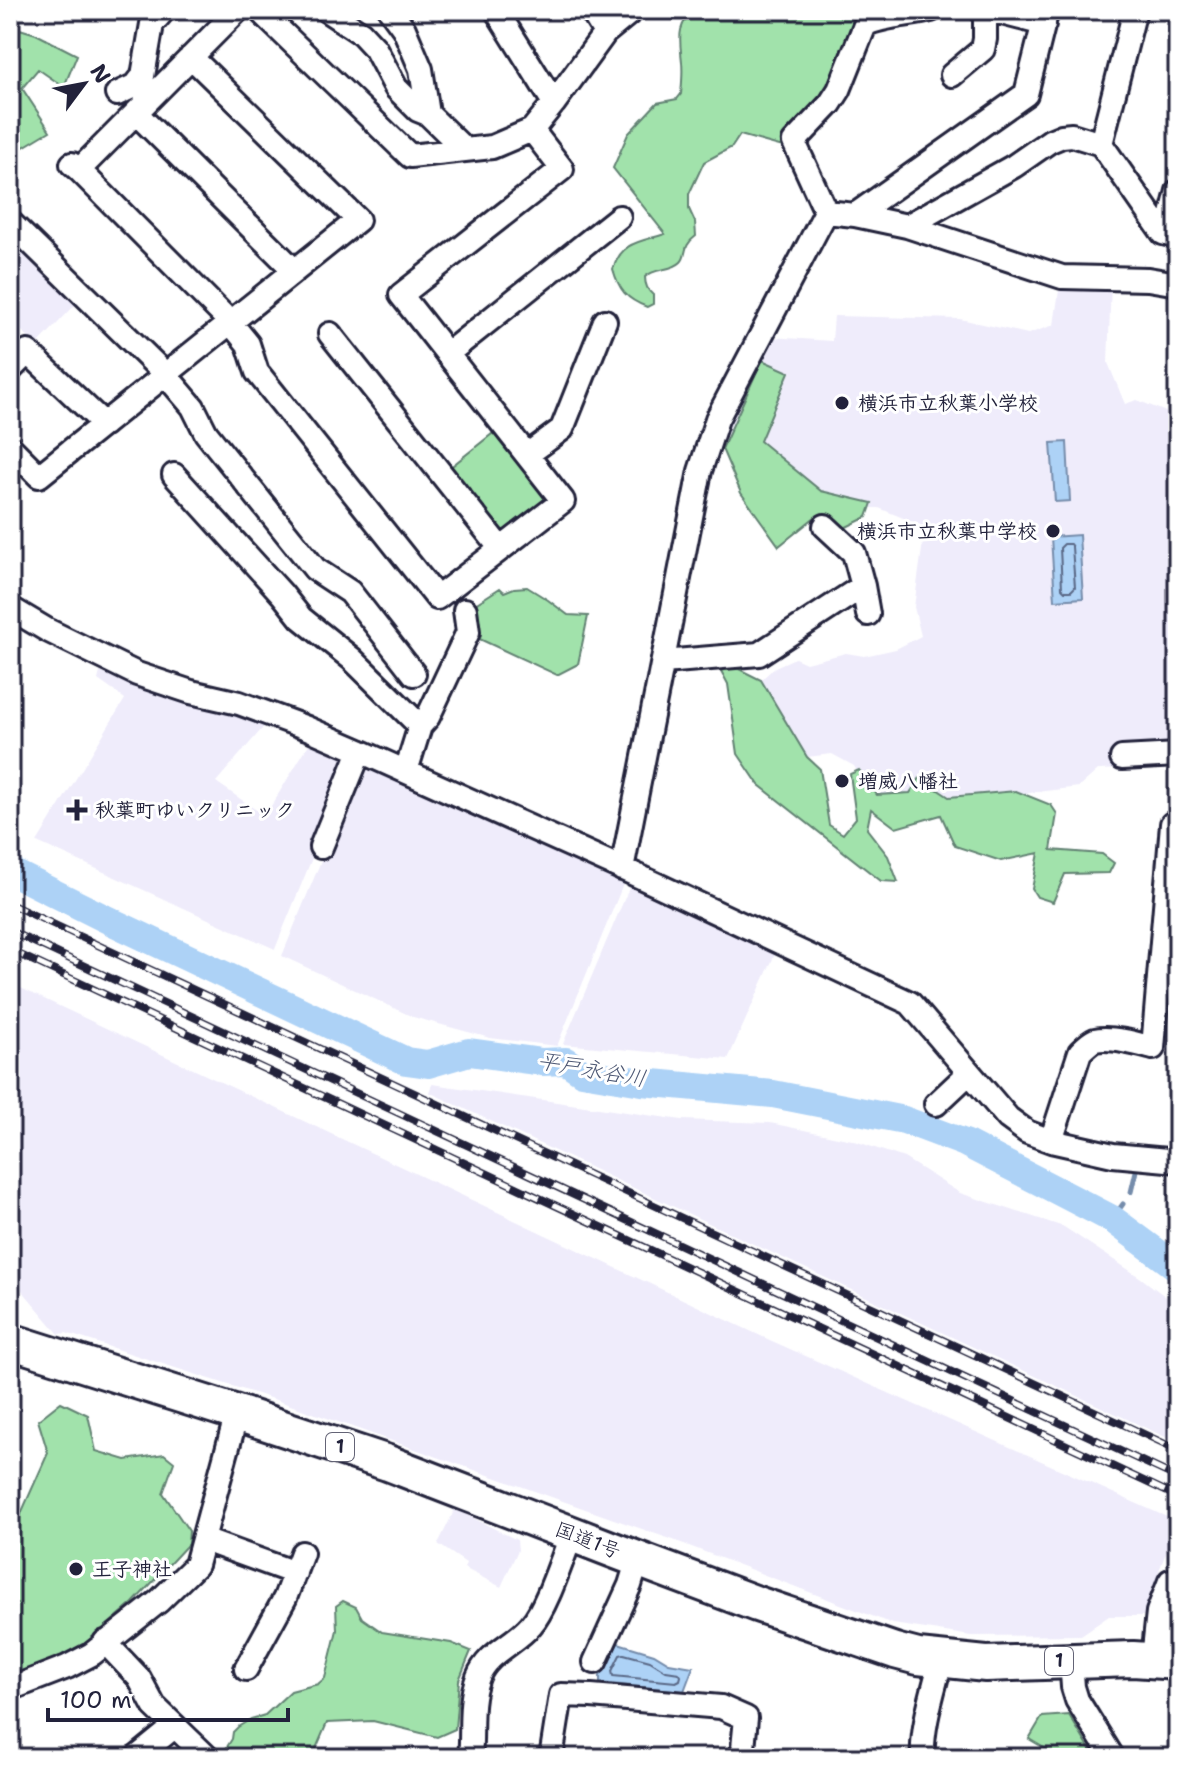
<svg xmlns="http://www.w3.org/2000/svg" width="1188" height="1768" viewBox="0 0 1188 1768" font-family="'Shantell Sans','Klee One',sans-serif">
<rect width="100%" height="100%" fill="#fff"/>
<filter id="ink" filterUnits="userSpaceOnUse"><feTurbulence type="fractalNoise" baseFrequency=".0125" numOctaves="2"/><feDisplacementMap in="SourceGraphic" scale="16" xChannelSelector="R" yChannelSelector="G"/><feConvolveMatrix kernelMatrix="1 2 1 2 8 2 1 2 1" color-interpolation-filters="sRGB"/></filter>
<g filter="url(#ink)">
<path fill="#efecfb" d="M10 238 76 304 36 346 22 331 19 335 10 326Z
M1111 282 1108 363 1125 404 1137 400 1178 417V741L1127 746 1128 769 1098 770 1079 787 899 808 873 801 854 766 832 754 807 757 761 680 775 667 795 658 806 663 846 653 864 656 896 649 921 636 914 607 925 527 879 508H817L742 463 720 441 770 337 832 341 834 316 960 319 1028 334 1054 325 1060 283Z
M100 672 131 684 268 722 216 782 265 816 312 739 352 760 275 949 37 842 125 699 98 680Z
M362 761 624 882 557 1046 490 1038 413 1017 282 956Z
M632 881 776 952 728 1059 563 1044Z
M10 983 763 1337 1178 1522 1160 1568 1145 1616H1109L1081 1635 971 1636 893 1624 676 1541 276 1400 66 1333 59 1334 10 1276V1257L21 1233 10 1227Z
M432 1084 682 1120 770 1123 852 1140 904 1158 960 1193 1064 1227 1141 1278 1178 1306V1443L429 1092Z
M455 1509 517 1540 518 1550 501 1587 464 1568 466 1563 438 1544Z"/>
<path fill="#a1e2ab" stroke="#628273" stroke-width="2" d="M697 10H862L858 33 836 88 791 147H783L740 135 732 147 704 162 689 194V209L695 222 696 236C681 247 688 255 681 262 671 272 655 267 645 277 645 285 647 290 653 295V304L647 307C626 299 619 290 613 269 622 241 640 242 665 234L613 168 628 134 657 103 677 99 681 94C682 84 683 72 682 62 680 40 675 23 697 10Z
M10 26 36 34 77 55 64 87 38 69 22 88 50 131 10 155Z
M762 360 789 372 760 441 821 491 872 503 867 517 838 531 815 517 779 546 741 493 722 449Z
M497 430 547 492 545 504 511 532 498 531 447 470Z
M527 587 548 600 568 615 588 616 578 664 557 675 471 635 469 608 500 588 504 592 514 588Z
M727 663 761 680 807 757 820 769 829 825 843 834 856 818 850 774 859 770 877 795 910 793 920 778 949 797 1016 791 1051 805 1057 814 1051 850 1102 854 1114 863 1109 873 1065 874 1053 902 1037 897 1032 889 1039 853 1001 861 955 846 941 815 896 828 871 809 867 829 888 856 898 882 881 881 759 785 738 754 728 684 720 669Z
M61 1402 88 1415 96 1451 126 1460 164 1454 174 1462 163 1493 189 1531 188 1544 133 1603 78 1650 10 1682V1520L20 1516 48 1453 38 1420Z
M343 1601 356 1607 362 1618 382 1632 451 1643 471 1651 459 1680 455 1729 437 1737 373 1721 327 1723 312 1758H222L217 1755 225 1750 232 1739 233 1732 238 1727 251 1719 265 1715 291 1691 318 1684 325 1678 337 1630 336 1606Z
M1069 1715 1095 1758H1061L1029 1739 1042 1717Z"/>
<path fill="#add2f6" stroke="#758cab" stroke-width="2" d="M1067 442 1070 501 1055 502 1051 443Z
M1079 535 1083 598 1055 600 1051 537Z
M618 1643 654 1654 669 1663 693 1667 684 1691 600 1683V1676Z"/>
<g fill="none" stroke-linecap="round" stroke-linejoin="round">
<path stroke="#5a6886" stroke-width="2" d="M1064 544H1070L1072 547 1075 587 1071 591H1065L1062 588 1060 548Z
M624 1654 650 1661 666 1671 679 1673 681 1676 680 1680 676 1682 613 1676 612 1671 620 1655Z"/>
<path stroke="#758cab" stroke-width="5" d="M1131 1192 1136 1171
M1112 1219 1123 1204"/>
<path stroke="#add2f6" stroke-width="28" d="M10 871 104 918 406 1061 428 1064 469 1052 542 1062 566 1061 582 1072 642 1082 773 1094 904 1120 965 1143 1112 1219 1178 1268"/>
<g stroke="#22223b" stroke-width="28">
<path id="minor" d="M259 10 410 156 492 147 532 130 554 103 605 33 633 10
M326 10 361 33 375 48 396 88 418 110 428 114 465 150
M390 10 404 29 421 69 428 114
M496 10 554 103
M591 10 605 33
M990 10 1044 24
M952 75 983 49 985 39V10
M117 94 136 85 143 76 152 24 164 10
M136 113 294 270
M1101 144 1135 10
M72 164 79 170 238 10
M79 170 230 322 248 344 257 372 437 598 563 501 401 295 562 169 532 130
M826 212 794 142 830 104 839 90 865 25C880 16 912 15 931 10
M855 215 907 226 1062 277 1148 279 1178 284
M10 222 165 374 193 407 206 433 315 569 350 592 414 674
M907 226 1014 166 1050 141 1062 136 1072 135 1101 144 1163 233 1178 237
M1167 234 1178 191
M330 334 501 549
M447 354 619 217
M10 370 28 352 104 424
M10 447 39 476 358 220 191 57
M527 455 562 429 605 321
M174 475 282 594 301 618 352 659 420 726 406 771
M825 526 854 553 863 586 868 614
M10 608 47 630 137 674 191 692 239 703 307 728 360 751 632 873 910 1003 1008 1118 1027 1132 1051 1141 1113 1155 1178 1161
M663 662 759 654 863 586
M420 726 428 717 468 632 465 610
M1122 758 1178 755
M321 847 360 751
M622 869 700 471 717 419 826 212 855 215 1026 94 1047 10
M936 1104 969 1073
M1051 1141 1080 1052C1084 1048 1090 1042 1095 1040 1111 1036 1138 1044 1153 1048L1172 824 1178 825
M204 1540 295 1573
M105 1642 139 1678 154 1706 208 1758
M1153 1659 1158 1612 1170 1581
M1071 1660 1073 1687 1077 1700 1113 1758
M595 1662 630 1585 638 1559
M246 1669 285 1598 302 1553
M10 1689 67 1667 92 1654 159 1601 196 1565 237 1413
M136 1758 174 1727
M470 1758C473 1732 468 1703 478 1677 488 1652 514 1645 531 1625 547 1607 562 1558 572 1534
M551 1758 561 1695 591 1696 721 1707 746 1718 742 1758
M923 1758C921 1728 934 1689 941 1660"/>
</g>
<g stroke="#22223b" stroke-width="40">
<path id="highway" d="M10 1341 237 1413 388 1463 616 1551 757 1604 895 1651 918 1657 986 1664 1133 1659 1178 1662"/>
</g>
<use href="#minor" stroke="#fff" stroke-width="22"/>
<use href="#highway" stroke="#fff" stroke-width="34"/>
<g stroke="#22223b" stroke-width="8">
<path id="rail" d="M10 904 1178 1450
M10 931 1178 1478
M10 950 1178 1497"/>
</g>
<use href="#rail" stroke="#fff" stroke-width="5" stroke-dasharray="15" stroke-linecap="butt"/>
</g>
</g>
<g fill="#22223b" stroke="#fff" stroke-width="3">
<circle cx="842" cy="403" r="8"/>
<circle cx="1053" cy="531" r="8"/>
<circle cx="842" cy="781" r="8"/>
<path d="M73 798h8v8h8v8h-8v8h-8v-8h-8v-8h8z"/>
<circle cx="76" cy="1569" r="8"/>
</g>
<g text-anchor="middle" stroke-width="6" stroke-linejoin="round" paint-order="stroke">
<g fill="#fff" stroke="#646476" stroke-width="2">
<rect x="326" y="1433" width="28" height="28" rx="6"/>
<rect x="1045" y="1647" width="28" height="28" rx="6"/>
</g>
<g font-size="18" font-weight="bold" fill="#22223b">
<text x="340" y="1453">1</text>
<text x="1059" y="1667">1</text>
</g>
<g font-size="20" font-weight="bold" fill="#22223b" stroke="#fff" text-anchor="start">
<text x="858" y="410">横浜市立秋葉小学校</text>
<text x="1037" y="538" text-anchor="end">横浜市立秋葉中学校</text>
<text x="858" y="788">増威八幡社</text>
<text x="95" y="817">秋葉町ゆいクリニック</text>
<text x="92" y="1576">王子神社</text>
</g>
<g font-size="20" fill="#22223b" stroke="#fff">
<text transform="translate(588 1540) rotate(21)" y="7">国道1号</text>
</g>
<g font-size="22" font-style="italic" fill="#4c5773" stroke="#fff">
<text transform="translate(592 1069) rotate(10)" y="8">平戸永谷川</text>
</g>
</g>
<rect width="1188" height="1768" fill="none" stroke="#fff" stroke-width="40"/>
<rect x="20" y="20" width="1148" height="1728" fill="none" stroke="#22223b" stroke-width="3" filter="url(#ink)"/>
<g transform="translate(84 84) rotate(58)" stroke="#ffffff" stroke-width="6" paint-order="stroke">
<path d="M0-6L14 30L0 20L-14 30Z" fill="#22223b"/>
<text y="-12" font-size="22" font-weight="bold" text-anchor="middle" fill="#22223b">N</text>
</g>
<path d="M48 1708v12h240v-12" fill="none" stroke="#22223b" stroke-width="4"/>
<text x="60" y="1708" font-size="24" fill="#22223b" stroke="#ffffff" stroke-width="6" paint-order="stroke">100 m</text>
</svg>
